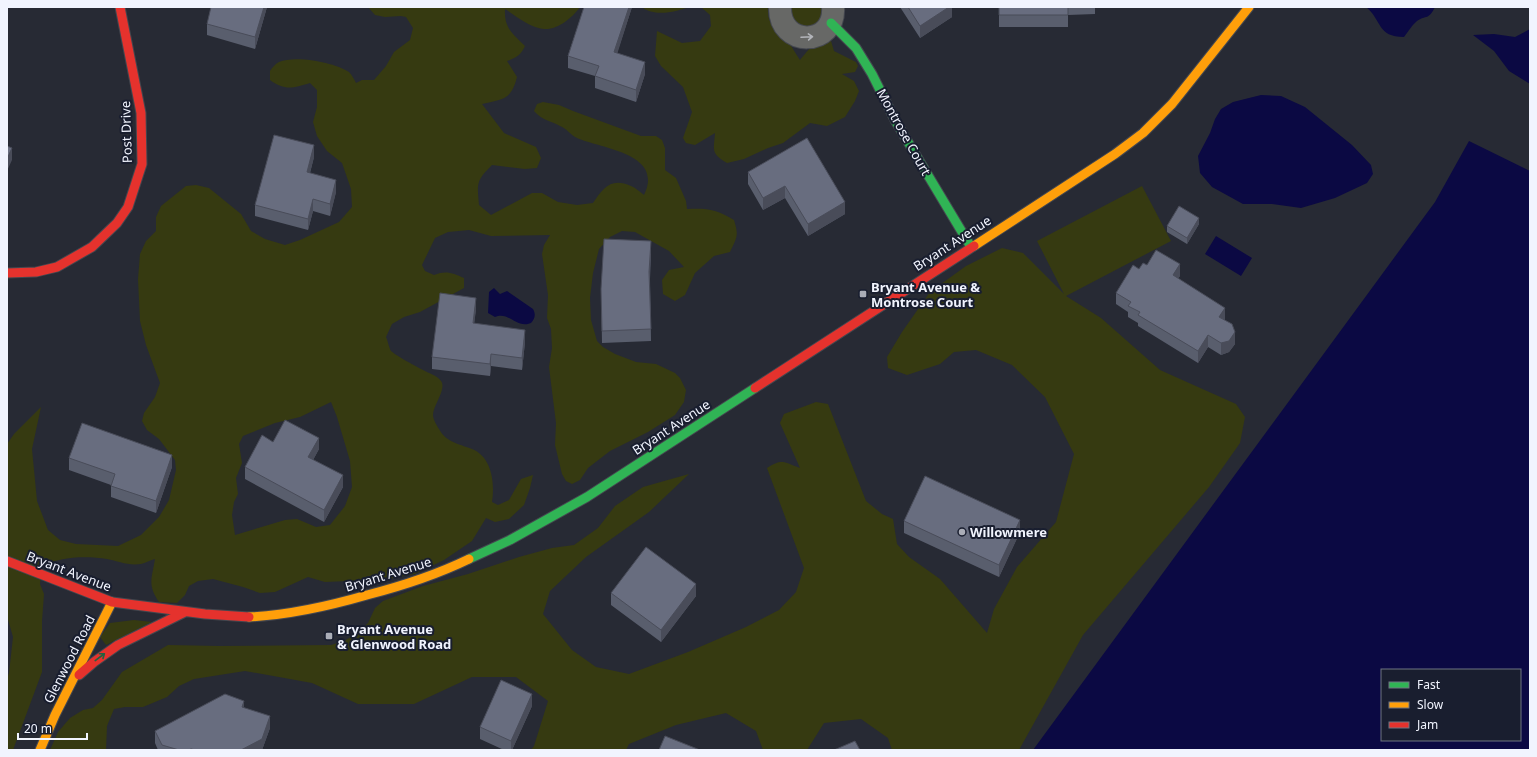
<svg xmlns="http://www.w3.org/2000/svg" width="1537" height="757" viewBox="0 0 1537 757" font-family="'Noto Sans',sans-serif">
<rect width="100%" height="100%" fill="#272a34"/>
<path fill="#363a11" fill-rule="evenodd" d="M368 7H580C572 18 558 30 544 29 530 28 516 16 505 9 504 28 512 33 525 46 521 55 516 58 507 61L517 77C511 101 502 99 482 104L504 133 536 147 541 158 537 168 525 169 492 165C476 181 477 183 479 205L491 215 532 193H542L558 202 577 205 593 203C603 188 611 177 631 186 636 188 640 192 644 195 665 152 599 149 575 137 570 134 566 128 560 126 549 120 543 121 534 111L537 104 543 102 559 105 573 111 641 136H656L662 140 665 148V170L676 178 686 201 687 209C707 208 716 209 734 220 739 236 737 237 730 252L714 256 695 273 685 295 675 301 663 294 662 280 669 270 684 267 669 251 635 232 622 231 610 237 599 249 593 273 590 298 591 320 597 341 603 347 615 354 636 362 656 364 675 373 680 378 686 390 684 402 675 415 648 432 610 451 588 468 580 480 572 484 566 481 562 474 555 445 556 423 549 367 552 348 551 329 547 318 548 295 542 254 544 245 550 235 491 236 469 230 448 232 435 238 422 265 425 271 434 275C446 270 453 273 464 278V288L420 312 404 317 392 324 386 337C388 341 389 348 391 351 395 355 417 367 423 370 428 373 437 375 441 381 447 389 433 405 433 415 433 419 437 426 439 429 446 442 459 444 472 449 492 457 495 483 492 502L498 505 509 500 521 479 533 475 530 488 524 505 509 519 495 522 486 518 472 541 444 560 415 574 377 581 360 582 348 581 325 582 308 577 275 592 260 593 243 587 213 579 198 581 189 586 185 595 177 603 159 602C147 585 152 578 155 559 151 560 145 563 141 564 128 566 118 561 107 559 88 556 58 556 42 567L40 584 44 594 42 621V672L13 750H7V678L9 673 13 637 7 616V444L14 434 41 407 32 449 37 501 48 530 60 540 76 544 118 546 141 535 159 517 169 500 176 470 175 460 159 439 147 430 142 421 144 413 155 397 160 383 146 345 140 321 138 279 140 254 146 241 156 231V217L161 206 186 186 196 185 209 188 241 214 251 231 265 239 285 245 300 240 339 222 352 207 351 189 342 163 327 151 317 136 313 122 317 107V90L310 83C293 88 285 91 270 80V71C272 68 275 64 279 62 295 55 334 62 349 72 352 75 354 79 356 83L362 80H374L386 66 394 52 410 40 413 28 406 17 401 16 385 17 375 15ZM331 402 337 417 350 461 352 487 345 506 330 525 316 527 297 519 285 520 235 535 232 515 234 502 238 494 236 478 242 463 239 444 243 436 275 423 300 417Z
M642 7H689C676 12 654 17 642 7Z
M701 7H768C767 26 775 26 786 38 791 45 795 53 800 60 810 48 813 42 831 41L834 51 856 62 858 66 855 72 842 74 854 81 859 91 855 101 845 117 827 126 810 123 783 143 768 148 744 159 727 163C710 153 714 150 715 133L695 145 686 143 683 138 692 112 683 87 661 66 655 56 657 31 682 43 700 41 711 26 710 15Z
M784 7H828L829 10 806 35Z
M1142 186 1171 241 1066 296 1101 318 1160 370 1236 404 1245 417 1240 443 1209 487 1083 635 1019 750H892L888 738 861 719 824 723 807 750H763L756 731 726 713 676 725 629 744 626 750H531L534 746 548 701 516 677H472L414 704H358L312 683 245 671 194 679 179 686 167 697 143 707H125L114 709 107 726 106 750H50L58 732 70 718 83 710 93 708 102 700 122 672 168 645 219 646 331 645 344 641 356 634 368 623 375 608 383 601 423 586 468 574 519 557 552 548 574 545 598 528 615 506 643 487 689 474 649 512 586 557 550 591 543 614 572 650 596 667 629 674 688 652 746 627 779 610 796 592 804 568 767 468C782 458 784 462 800 468L780 423 784 414 816 402 828 404 866 501 882 514 893 519 897 544 909 557 940 579 987 633 994 609 1017 567 1056 522 1074 454 1045 397 1012 365 976 350 954 352 940 364 907 375 888 368 887 357 902 332 930 292 966 266 1002 248 1023 253 1064 294 1037 241Z
M134 620 152 622 106 645 100 637 110 623Z"/>
<path fill="#0b0943" fill-rule="evenodd" d="M1366 7H1435C1429 20 1426 15 1417 21 1412 25 1408 32 1404 37 1377 37 1382 20 1366 7Z
M1530 29V84L1509 71 1494 51 1473 35 1494 34 1515 37Z
M1261 95 1281 96 1305 107 1352 145 1371 165 1373 174 1367 183 1335 198 1301 208 1272 204H1243L1212 187 1200 173 1198 156 1210 133 1215 119 1221 109 1233 102Z
M1469 141 1530 171V750H1033L1435 202ZM1382 670H1520V740H1382Z
M1216 236 1252 258 1241 276 1205 254Z
M494 288 500 294 507 291 533 309C536 314 535 319 531 323 516 329 509 311 495 317L488 313 489 292Z"/>
<g fill="none" stroke-linecap="round" stroke-linejoin="round">
<g stroke="#44474f" stroke-width="24">
<path id="street" d="M780 7C779 48 836 47 833 7"/>
</g>
<g stroke="#44474f" stroke-width="11">
<path id="fast" d="M831 23 856 48 872 74 896 122 971 247
M469 559 510 540 587 497 755 388"/>
</g>
<g stroke="#44474f" stroke-width="11">
<path id="slow" d="M974 246 1115 154 1143 133 1172 104 1249 7
M249 617C290 615 329 606 367 595 402 586 436 575 469 559
M40 750 55 715 112 602"/>
</g>
<g stroke="#44474f" stroke-width="11">
<path id="jam" d="M7 273 36 272 57 267 92 247 117 223 128 207 142 164 141 113 120 7
M755 388 974 246
M7 561 112 602 205 614 249 617
M79 675 94 662 118 645 185 612"/>
</g>
<use href="#street" stroke="#676866" stroke-width="22"/>
<use href="#fast" stroke="#30b455" stroke-width="9"/>
<use href="#slow" stroke="#ff9f0a" stroke-width="9"/>
<use href="#jam" stroke="#e5322d" stroke-width="9"/>
</g>
<path fill="#595e6d" d="M267 7 255 49 207 35V24Z
M584 7H632L617 53 645 74 636 102 595 88V76L568 68V56Z
M900 7H952V17L920 38Z
M999 7H1095V14L1068 15V27H999Z
M807 138 845 214 808 236 785 198 763 210 748 184V172Z
M314 157 310 173 336 192 330 216 313 211 308 230 255 216V205Z
M1199 224 1187 244 1167 232V226Z
M651 253 650 279 651 341 602 343 601 289Z
M1147 265 1180 276 1178 278 1225 320 1235 344 1229 352 1221 355 1208 347 1198 363 1138 326V323L1128 317V312L1116 304V293L1139 269Z
M476 309 474 323 525 342 522 370 491 366 490 376 432 369V357Z
M273 442 319 449 313 460 343 487 324 522 245 479V467Z
M69 458 172 467 156 513 111 497V485L69 470Z
M904 521 1020 532 999 577 904 533Z
M611 593 696 596 661 642 611 605Z
M532 706 512 750H504L480 739V727Z
M244 708 270 728 262 750H158L155 743V731Z"/>
<path fill="#494c59" d="M264 7H267L255 49V37Z
M629 7H632L614 64V52Z
M949 7H952V17L920 38V26Z
M645 62V74L636 102V90Z
M314 145V157L307 184V172Z
M12 148V160L7 171V159Z
M336 180V192L330 216V204Z
M785 186V198L763 210V198Z
M313 199V211L308 230V219Z
M845 202V214L808 236V224Z
M1199 218V224L1187 244V238Z
M651 241V253L649 283V272Z
M1180 264V276L1173 287V275Z
M476 298V309L473 335V323Z
M1225 308V320L1219 317Z
M525 330V342L522 370V358Z
M1235 332V344L1229 352 1221 355V343Z
M1208 335V347L1198 363V351Z
M491 354V366L490 376V364Z
M319 438V449L308 469V457Z
M172 455V467L156 513V501Z
M343 475V487L324 522V510Z
M1020 520V532L999 577V565Z
M696 584V596L661 642V630Z
M532 694V706L512 750H511V741Z
M244 701V712L242 707Z
M270 716V728L262 750H241Z"/>
<path fill="#686d7f" stroke="#494c59" d="M211 7H264L255 37 207 24Z
M584 7H629L614 52 645 62 636 90 595 76 599 66 568 56Z
M908 7H949L920 26Z
M999 7H1068V15H999Z
M274 135 314 145 307 172 336 180 330 204 313 199 308 219 255 205Z
M807 138 845 202 808 224 785 186 763 198 748 172Z
M7 146 12 148 7 159Z
M1179 206 1199 218 1187 238 1167 226Z
M604 239 651 241 649 272 651 329 602 331 601 289Z
M1156 250 1180 264 1173 275 1225 308 1219 317 1232 324 1235 332 1229 341 1221 343 1208 335 1198 351 1138 315 1140 312 1128 306 1131 302 1116 293 1133 265 1139 269 1143 263 1147 265Z
M440 293 476 298 473 323 525 330 522 358 491 354 490 364 432 357Z
M285 420 319 438 308 457 343 475 324 510 245 467 262 435 273 442Z
M82 423 172 455 156 501 111 486 115 474 69 458Z
M925 476 1020 520 999 565 904 521Z
M646 547 696 584 661 630 611 593Z
M501 680 532 694 511 741 480 727Z
M225 694 244 701 242 707 270 716 262 739 241 750H195L191 749 189 750H179L162 745 155 731Z
M665 736 700 750H659Z
M855 741 860 750H834Z"/>
<defs><path id="oneway-shaft" d="M-6 0H5M1.5-3L5.5 0L1.5 3" fill="none" stroke-width="1.6" stroke-linecap="round" stroke-linejoin="round"/></defs>
<use stroke="#b3b5ba" href="#oneway-shaft" transform="translate(807 37) rotate(-3)"/>
<use stroke="#236240" href="#oneway-shaft" transform="translate(100 657) rotate(-37)"/>
<g fill="#aaadb7" stroke="#191e2f" stroke-width="1.5">
<rect x="859" y="290" width="8" height="8" rx="2"/>
<circle cx="962" cy="532" r="4"/>
<rect x="325" y="632" width="8" height="8" rx="2"/>
</g>
<g text-anchor="middle" stroke-width="4" stroke-linejoin="round" paint-order="stroke">
<g font-size="13" fill="#f1f4fe" stroke="#191e2f">
<text transform="translate(126 132) rotate(-92)" y="5">Post Drive</text>
<text transform="translate(904 132) rotate(61)" y="5">Montrose Court</text>
<text transform="translate(952 243) rotate(-33)" y="5">Bryant Avenue</text>
<text transform="translate(671 427) rotate(-33)" y="5">Bryant Avenue</text>
<text transform="translate(69 571) rotate(21)" y="5">Bryant Avenue</text>
<text transform="translate(388 574) rotate(-17)" y="5">Bryant Avenue</text>
<text transform="translate(69 659) rotate(-63)" y="5">Glenwood Road</text>
</g>
<g font-size="13" font-weight="bold" fill="#f1f4fe" stroke="#191e2f" text-anchor="start">
<text x="871" y="292">Bryant Avenue &amp;<tspan x="871" dy="15">Montrose Court</tspan></text>
<text x="970" y="537">Willowmere</text>
<text x="337" y="634">Bryant Avenue<tspan x="337" dy="15">&amp; Glenwood Road</tspan></text>
</g>
</g>
<rect width="1537" height="757" fill="none" stroke="#f1f4fe" stroke-width="16"/>
<rect x="1381" y="669" width="140" height="72" fill="#191e2f" stroke="#6f7482"/>
<rect x="1389" y="682" width="20" height="6" fill="#30b455" stroke="#6f7482"/>
<text x="1417" y="689" font-size="12" fill="#f1f4fe">Fast</text>
<rect x="1389" y="702" width="20" height="6" fill="#ff9f0a" stroke="#6f7482"/>
<text x="1417" y="709" font-size="12" fill="#f1f4fe">Slow</text>
<rect x="1389" y="722" width="20" height="6" fill="#e5322d" stroke="#6f7482"/>
<text x="1417" y="729" font-size="12" fill="#f1f4fe">Jam</text>
<path d="M18 733v6h69v-6" fill="none" stroke="#f1f4fe" stroke-width="2"/>
<text x="24" y="733" font-size="12" fill="#f1f4fe" stroke="#191e2f" stroke-width="3" paint-order="stroke">20 m</text>
</svg>
